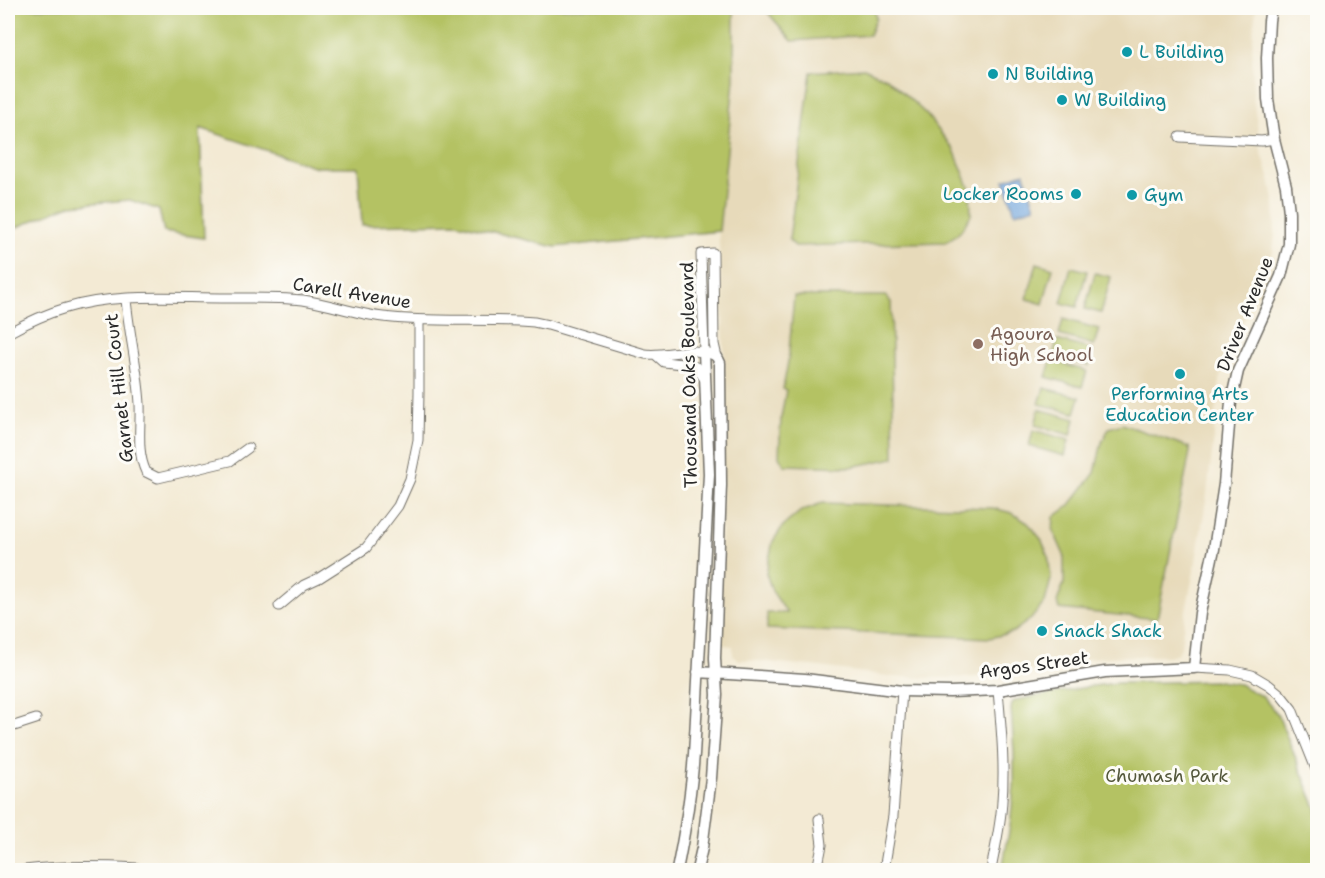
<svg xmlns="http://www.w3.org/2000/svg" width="1325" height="878" viewBox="0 0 1325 878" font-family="'Shantell Sans',sans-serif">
<rect width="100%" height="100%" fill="#fdfcf7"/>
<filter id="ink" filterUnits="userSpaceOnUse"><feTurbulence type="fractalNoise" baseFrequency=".0167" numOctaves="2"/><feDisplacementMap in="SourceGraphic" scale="12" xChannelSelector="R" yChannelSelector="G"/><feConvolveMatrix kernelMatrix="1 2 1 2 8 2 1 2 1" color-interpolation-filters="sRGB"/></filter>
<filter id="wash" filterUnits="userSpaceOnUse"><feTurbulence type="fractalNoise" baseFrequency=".008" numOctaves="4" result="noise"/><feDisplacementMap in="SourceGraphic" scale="24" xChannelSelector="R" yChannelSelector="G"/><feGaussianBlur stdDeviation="1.35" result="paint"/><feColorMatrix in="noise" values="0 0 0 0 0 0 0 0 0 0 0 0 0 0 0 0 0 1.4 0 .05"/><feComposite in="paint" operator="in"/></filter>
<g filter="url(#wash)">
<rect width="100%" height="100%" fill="#f3ead4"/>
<path fill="#e7daba" d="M696 8H1256L1252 49 1253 97 1261 150 1270 179 1274 200 1275 234 1273 251 1263 283 1228 351 1221 376 1217 397 1213 445 1206 500 1196 561 1184 620 1181 648 1177 654 1168 656H1133L1092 658 1039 669 993 677 944 678 896 677 812 666 749 660H739L733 656V646L718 644 725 368 714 137Z"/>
<path fill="#b4c264" stroke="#707648" stroke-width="1.5" d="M8 8H734V80L719 231 555 247 457 223 362 225 358 167H316L200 128 204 238 164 232 159 210 130 200 70 205 8 231Z
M764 8H874L876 18 869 35 792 41Z
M864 68 888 79 926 114 954 150 970 189 971 215 960 232 946 242 795 246 789 240 811 72Z
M1037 263 1053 268 1043 304 1027 299Z
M1071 267 1087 271 1077 307 1061 303Z
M1095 273 1111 277 1101 313 1085 309Z
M794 296H886L891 302 894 458 851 467 784 465 779 456 781 418 786 390 783 389 788 362Z
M1063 319 1099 329 1094 345 1059 335Z
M1057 340 1093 350 1089 366 1053 356Z
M1051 361 1087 371 1082 387 1046 377Z
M1044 388 1080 397 1075 413 1039 404Z
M1039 409 1075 419 1071 435 1035 425Z
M1122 424 1189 447 1190 452 1157 619 1059 609 1057 602 1064 583V555L1053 530 1054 517 1069 506 1095 473 1102 442 1109 428Z
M1033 430 1069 440 1065 456 1029 446Z
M822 503 993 508 1012 513 1028 523 1041 539 1048 555 1051 579 1045 602 1031 619 1013 632 990 638 767 629V613H787L772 591 766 573 773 541 783 526 801 511Z
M1219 681 1239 684 1263 697 1278 715 1317 810V870H1002L1010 826 1014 785V752L1011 709 1012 703 1016 700 1092 686 1118 683Z"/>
<path fill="#6ea3db" stroke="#4c6783" stroke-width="1.5" d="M1024 173 1035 207 1015 213 1004 180Z"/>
</g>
<g filter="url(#ink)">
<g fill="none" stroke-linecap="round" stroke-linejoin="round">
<g stroke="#716e66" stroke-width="11">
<path id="minor" d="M1180 137 1262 141 1274 139
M126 299C129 334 138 369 140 404 141 427 136 451 146 472L158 478 230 461 248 448
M8 333C26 323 45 314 66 308 115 293 170 298 221 298 248 298 276 297 303 300 330 304 356 314 383 317 433 323 483 318 534 322L548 325 645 354C667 357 698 344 717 357
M704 351 701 254 713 253 714 344 717 357
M656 355 664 362 691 365 696 367 704 378
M279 606 304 585 319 578 366 548 398 506 410 479 418 440 419 392V320
M1194 668 1230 670 1252 675 1269 685 1280 694 1292 709 1318 774
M8 728 36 719
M25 870C62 865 100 866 137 868
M817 870 822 845 819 819
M884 870 893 816 902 691
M991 870C995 848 1001 824 1002 801 1005 764 1001 727 998 690"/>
</g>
<g stroke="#716e66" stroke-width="13">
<path id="tertiary" d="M698 672 805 679 902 691 950 692 998 690 1105 672 1194 668 1200 613 1214 549 1224 484 1231 402 1238 371 1281 276 1289 244V212L1286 186 1274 139 1268 99 1267 58 1269 21 1271 8
M677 870C686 826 693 783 695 737L709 474 704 351
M697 870 702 848 711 778 717 695 715 658 721 485 720 371V363L717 357"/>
</g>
<use href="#minor" stroke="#fff" stroke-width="9"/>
<use href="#tertiary" stroke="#fff" stroke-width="10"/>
</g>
</g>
<g fill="#0f9aa8" stroke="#fdfcf7" stroke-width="2">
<circle cx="1127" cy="52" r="6"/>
<circle cx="993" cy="74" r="6"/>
<circle cx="1062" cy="100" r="6"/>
<circle cx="1076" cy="194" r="6"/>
<circle cx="1132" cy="195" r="6"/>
<circle cx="1180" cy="374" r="6"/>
<circle cx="1042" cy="631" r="6"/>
</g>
<circle fill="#8d6e63" stroke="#fdfcf7" stroke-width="2" cx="978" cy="344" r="6"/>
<g text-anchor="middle" stroke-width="6" stroke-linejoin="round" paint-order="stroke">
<g font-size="18" fill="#0d838f" stroke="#fdfcf7" text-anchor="start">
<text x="1139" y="58">L Building</text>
<text x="1005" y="80">N Building</text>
<text x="1074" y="106">W Building</text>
<text x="1064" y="200" text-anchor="end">Locker Rooms</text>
<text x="1144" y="201">Gym</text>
<text x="1180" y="400" text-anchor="middle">Performing Arts<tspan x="1180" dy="21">Education Center</tspan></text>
<text x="1054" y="637">Snack Shack</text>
</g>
<g font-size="18" fill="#2b2b2b" stroke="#fdfcf7">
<text transform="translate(352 293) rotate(9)" y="6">Carell Avenue</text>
<text transform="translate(1245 314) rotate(-68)" y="6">Driver Avenue</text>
<text transform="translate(689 375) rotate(-91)" y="6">Thousand Oaks Boulevard</text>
<text transform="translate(119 388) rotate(-96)" y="6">Garnet Hill Court</text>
<text transform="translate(1034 665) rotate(-8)" y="6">Argos Street</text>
</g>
<g font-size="18" fill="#785e54" stroke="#fdfcf7" text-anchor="start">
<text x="990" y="340">Agoura<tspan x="990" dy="21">High School</tspan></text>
</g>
<g font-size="18" fill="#54583c" stroke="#fdfcf7">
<text x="1167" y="782">Chumash Park</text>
</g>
</g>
<rect width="1325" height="878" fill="none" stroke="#fdfcf7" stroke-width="30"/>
</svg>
